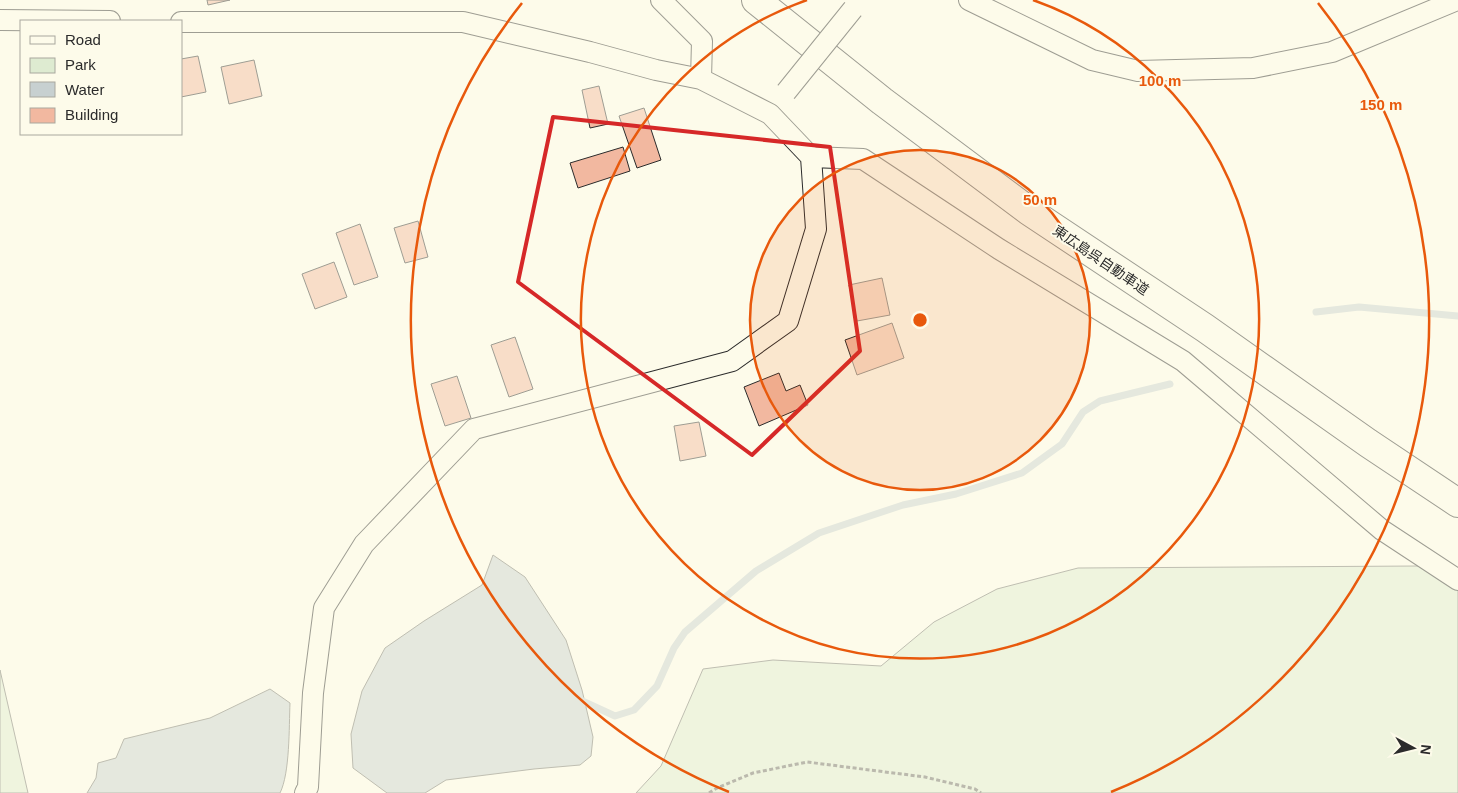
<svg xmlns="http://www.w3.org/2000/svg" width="1458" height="793" viewBox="0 0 1458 793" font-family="Helvetica,'Noto Sans JP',sans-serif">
<rect width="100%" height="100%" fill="#fdfbea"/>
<path fill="#deebd1" stroke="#74746e" d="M1418 566 1458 569V793H636L661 766 703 669 773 660 881 666 934 622 997 589 1078 568Z
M0 670 28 793H0Z"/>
<path fill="#c7d0d0" stroke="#74746e" d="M493 555 525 577 566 640 582 690 593 737 591 756 580 765 534 769 446 780 425 793H387L353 768 351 734 362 691 385 648 424 621 482 585Z
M270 689 290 703C289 727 290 773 280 793H87L96 778 98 763 116 758 124 739 210 718Z"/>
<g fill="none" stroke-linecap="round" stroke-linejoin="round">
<path stroke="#c7d0d0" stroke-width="7" d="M1316 312 1359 307 1458 316
M578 699 615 716 634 710 657 686 674 648 685 632 756 571 819 533 903 505 956 494 1022 473 1062 444 1083 412 1100 401 1170 384"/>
</g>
<path fill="#f2b8a0" stroke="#2b2b2b" d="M207 0H230L208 5Z
M198 56 206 92 181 97V59Z
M254 60 262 96 229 104 221 67Z
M599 86 608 124 590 128 582 90Z
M644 108 661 160 637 168 619 116Z
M623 147 630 171 578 188 570 163Z
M418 221 428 257 405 263 394 228Z
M360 224 378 277 354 285 336 233Z
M334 262 347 297 315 309 302 274Z
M882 278 890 315 857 321 849 285Z
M892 323 904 358 857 375 845 340Z
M515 337 533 389 509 397 491 345Z
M779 373 786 391 800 385 808 405 759 426 744 387Z
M457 376 471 418 445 426 431 384Z
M699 422 706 456 680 461 674 426Z"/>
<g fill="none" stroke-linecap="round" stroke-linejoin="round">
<g stroke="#2b2b2b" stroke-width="22">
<path id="minor" d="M661 0 702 41 701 79
M969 0 1092 60 1138 71 1253 68 1332 52 1457 0
M0 20 110 21
M181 22H463L590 52 656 70 701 79 770 114 811 157 816 229 788 321 732 361 474 429 364 544 324 608 313 693 308 787 305 793
M811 157 863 159 999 249 1183 361 1382 530 1458 580"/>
</g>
<g stroke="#2b2b2b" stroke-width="30">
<path id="motorway" d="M756 0 882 101 1029 211 1205 328 1368 443 1458 503"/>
</g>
<path stroke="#6a6964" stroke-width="3" stroke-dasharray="4 2.5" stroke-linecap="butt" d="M709 793 717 788 753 773 807 762 925 777 975 789 981 793"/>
<use href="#minor" stroke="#fdfbea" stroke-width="20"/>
<use href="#motorway" stroke="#fdfbea" stroke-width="28"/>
<g stroke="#2b2b2b" stroke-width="22" stroke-linecap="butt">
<path id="minor-bridge" d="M786 92 853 9"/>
</g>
<use href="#minor-bridge" stroke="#fdfbea" stroke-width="20"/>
</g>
<path d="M0 0H1458V793H0ZM553 117 830 147 860 351 752 455 518 282Z" fill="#fdfbea" fill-opacity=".55" fill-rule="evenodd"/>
<path fill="none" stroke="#d62828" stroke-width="4" stroke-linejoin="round" d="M553 117 830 147 860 351 752 455 518 282Z"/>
<circle cx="920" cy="320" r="170" fill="#e8590c" fill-opacity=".12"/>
<g fill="none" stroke="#e8590c" stroke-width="2.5">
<circle cx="920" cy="320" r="170"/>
<path d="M1033 0A339 339 0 1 1 807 0"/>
<path d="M729 792A509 509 0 0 1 522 3M1318 3A509 509 0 0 1 1111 792"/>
</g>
<g text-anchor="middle" stroke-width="4" stroke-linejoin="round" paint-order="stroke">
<g font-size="14" fill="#2b2b2b" stroke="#fdfbea">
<text transform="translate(1101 260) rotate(34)" y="5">東広島呉自動車道</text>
</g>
</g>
<circle cx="920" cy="320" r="8" fill="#e8590c" stroke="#fdfbea" stroke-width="2.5"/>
<g font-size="15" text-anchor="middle" font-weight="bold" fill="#e8590c" stroke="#fdfbea" stroke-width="4" stroke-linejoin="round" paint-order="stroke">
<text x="1160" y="86">100 m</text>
<text x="1381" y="110">150 m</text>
<text x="1040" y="205">50 m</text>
</g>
<rect x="20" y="20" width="162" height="115" fill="#fdfbea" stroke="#a9a89e"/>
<rect x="30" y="36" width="25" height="8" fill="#fdfbea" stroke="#a9a89e"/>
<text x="65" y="45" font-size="15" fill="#2b2b2b">Road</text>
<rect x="30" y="58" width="25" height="15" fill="#deebd1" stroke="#a9a89e"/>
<text x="65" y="70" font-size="15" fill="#2b2b2b">Park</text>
<rect x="30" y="82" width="25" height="15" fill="#c7d0d0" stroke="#a9a89e"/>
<text x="65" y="95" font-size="15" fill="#2b2b2b">Water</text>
<rect x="30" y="108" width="25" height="15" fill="#f2b8a0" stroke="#a9a89e"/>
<text x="65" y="120" font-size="15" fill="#2b2b2b">Building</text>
<g transform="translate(1413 748) rotate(97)" stroke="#fdfbea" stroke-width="4" paint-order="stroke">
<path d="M0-4L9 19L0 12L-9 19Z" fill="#2b2b2b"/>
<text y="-8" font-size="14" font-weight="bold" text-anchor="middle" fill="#2b2b2b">N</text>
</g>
</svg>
